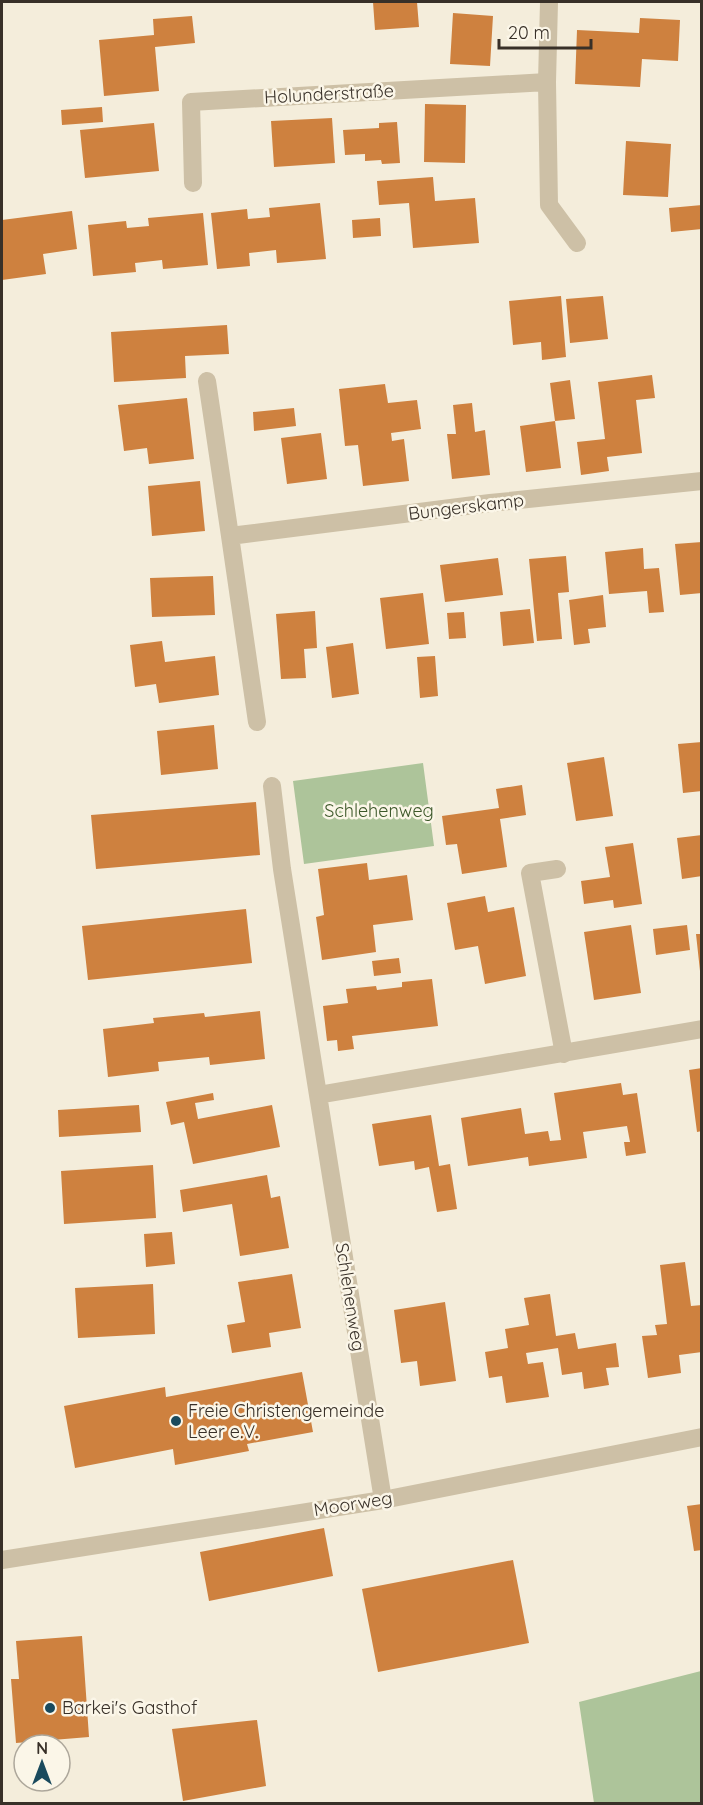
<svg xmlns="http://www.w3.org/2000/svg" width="703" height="1805" viewBox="0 0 703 1805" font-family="Quicksand,sans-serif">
<rect width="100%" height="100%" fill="#f4eddb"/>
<path fill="#adc49a" d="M423 763 434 846 304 864 293 781Z
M701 1671V1803H594L579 1702Z"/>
<path fill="#ce813f" d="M373 2H417L419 27 375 30Z
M453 13 493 16 490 66 450 64Z
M192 16 195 43 155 47 159 91 104 96 99 40 154 35 153 19Z
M640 18 680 20 678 61 642 59 640 87 575 84 577 30 639 33Z
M425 104 466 105 465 163 424 162Z
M102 107 103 122 62 125 61 110Z
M332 118 335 163 274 167 271 121Z
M397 122 400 163 382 164 381 160 365 161V154L345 155 343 130 379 128V123Z
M154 123 159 171 85 178 80 130Z
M626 141 671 144 668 197 623 195Z
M433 177 435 201 475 198 479 243 413 248 409 203 379 205 377 181Z
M320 203 326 259 277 263 276 250 249 253 250 266 217 269 211 213 247 209 248 219 270 217 269 208Z
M702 205V229L671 232 669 208Z
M72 211 77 249 43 254 46 274 2 280V220Z
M203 213 208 265 163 269 162 260 135 263 136 272 93 276 88 225 126 221 127 228 149 226 148 218Z
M380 218 381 236 353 238 352 220Z
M561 296 566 357 542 360 541 342 513 345 509 301Z
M603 296 608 339 570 343 566 299Z
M227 325 229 354 185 356 186 378 114 382 111 332Z
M652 375 655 398 636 400 642 453 607 457 609 471 581 475 577 442 605 439 598 382Z
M570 380 575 419 555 421 550 383Z
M385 384 388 403 417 400 421 429 391 433 392 441 404 439 409 481 363 486 358 445 345 446 339 389Z
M187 398 194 459 149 464 147 448 124 451 118 405Z
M472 403 475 432 485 430 490 475 452 479 447 434H456L453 405Z
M294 408 296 426 254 431 253 412Z
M555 421 561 468 526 472 520 426Z
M321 433 327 479 287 484 281 438Z
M200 481 205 531 152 536 148 486Z
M702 542V593L680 595 675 544Z
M643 548 644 569 659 568 664 612 649 613 647 591 609 594 605 552Z
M566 556 569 592 558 593 562 639 537 641 529 559Z
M498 558 503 595 445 602 440 565Z
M213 576 215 615 152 617 150 578Z
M423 593 429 644 386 649 380 598Z
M603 595 606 627 588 629 590 643 574 645 569 600Z
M530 609 534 643 503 646 500 612Z
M315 611 317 648 304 649 306 678 281 679 276 614Z
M464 612 466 638 449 639 447 613Z
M162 641 165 662 215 656 219 695 159 703 156 684 135 687 130 645Z
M353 643 359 694 332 698 326 647Z
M435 656 438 696 420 698 417 657Z
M214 725 218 769 161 775 157 731Z
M702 742V791L683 793 678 744Z
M604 757 613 816 576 821 567 763Z
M522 785 526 815 500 819 507 867 462 874 457 844 446 845 442 816 499 808 496 789Z
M256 802 260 855 96 869 91 815Z
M702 835V876L682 879 677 838Z
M633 843 642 904 614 908 613 900 584 904 581 881 610 877 605 847Z
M367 863 369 880 407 875 413 920 373 925 376 952 322 960 316 917 324 915 318 869Z
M485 896 488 912 514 907 526 976 485 984 478 946 455 950 447 903Z
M246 909 252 963 88 980 82 926Z
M631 925 641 993 594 1000 584 932Z
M687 925 690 950 656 955 653 929Z
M696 934H702V971H700Z
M399 958 401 973 374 976 372 961Z
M432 979 438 1026 352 1036 354 1049 338 1051 337 1040 327 1041 323 1006 348 1003 346 989 376 986 377 990 402 987V982Z
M260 1011 265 1059 210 1065 209 1057 158 1062 159 1071 108 1077 103 1029 154 1023 153 1018 204 1013 205 1017Z
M702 1068V1131L697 1132 689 1070Z
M621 1083 623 1095 637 1093 646 1153 626 1156 624 1142H630L627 1126 583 1132 587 1158 529 1166 528 1157 468 1166 461 1118 521 1108 525 1134 548 1131 550 1141 561 1140 554 1093Z
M213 1093 214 1100 195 1103 198 1119 272 1105 280 1147 193 1164 184 1122 171 1125 166 1102Z
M139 1105 141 1132 59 1137 58 1110Z
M431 1115 439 1166 450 1164 457 1209 437 1212 429 1167 415 1170 414 1161 379 1166 372 1124Z
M153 1165 156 1218 64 1224 61 1171Z
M267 1175 271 1198 280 1196 289 1248 240 1256 232 1204 183 1212 180 1190Z
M172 1232 175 1264 146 1267 144 1234Z
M685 1262 691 1306 702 1305V1352L679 1355 681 1373 648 1378 642 1336 657 1335 655 1325 667 1324 660 1265Z
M292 1274 301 1328 269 1333 271 1347 232 1353 227 1325 245 1322 238 1282Z
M153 1284 155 1334 78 1338 75 1288Z
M550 1294 556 1336 575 1333 578 1349 616 1343 619 1367 606 1368 609 1385 584 1389 582 1372 562 1375 558 1348 526 1353 528 1364 543 1362 549 1397 506 1403 502 1376 489 1378 485 1352 508 1348 505 1329 529 1325 524 1298Z
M445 1302 456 1381 420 1386 417 1361 401 1363 394 1310Z
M302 1372 313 1432 247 1444 249 1451 175 1465 173 1449 75 1468 64 1406 165 1387 166 1397Z
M702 1504V1550L694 1551 687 1506Z
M324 1528 333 1576 209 1601 200 1552Z
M513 1560 529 1643 378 1672 362 1589Z
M82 1636 89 1737 16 1743 11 1679H19L16 1641Z
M257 1720 266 1786 183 1801 172 1729Z"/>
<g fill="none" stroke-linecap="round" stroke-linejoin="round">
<path stroke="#cdc0a6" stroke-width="18" d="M549 2 547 82 549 205 577 243
M193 183 191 102 547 82
M207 381 230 536 490 503 702 481
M230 536 257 722
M272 786 282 869 318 1095
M557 869 530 873 564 1054
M383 1500 318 1095 702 1029
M2 1560 383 1500 702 1437"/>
</g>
<g fill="#1a4a5d" stroke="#fbf6e8" stroke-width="2">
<circle cx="176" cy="1421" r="6"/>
<circle cx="50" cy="1708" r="6"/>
</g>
<g text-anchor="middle" stroke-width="5" stroke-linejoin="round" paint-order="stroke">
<g font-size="18" fill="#383028" stroke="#fbf6e8">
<text transform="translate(329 94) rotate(-3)" y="6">Holunderstraße</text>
<text transform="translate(466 507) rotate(-7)" y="6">Bungerskamp</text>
<text transform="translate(350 1297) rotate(81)" y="6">Schlehenweg</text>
<text transform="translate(353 1504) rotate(-9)" y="6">Moorweg</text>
</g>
<g font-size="18" fill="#3d582a" stroke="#fbf6e8">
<text x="379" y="817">Schlehenweg</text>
</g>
<g font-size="18" fill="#383028" stroke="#fbf6e8" text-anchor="start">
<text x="188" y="1417">Freie Christengemeinde<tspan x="188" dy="21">Leer e.V.</tspan></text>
<text x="62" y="1714">Barkei's Gasthof</text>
</g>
</g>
<rect width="703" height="1805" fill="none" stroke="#383028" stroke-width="6"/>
<g transform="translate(42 1763)"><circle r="28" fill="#fbf6e8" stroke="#ada79b" stroke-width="1.5"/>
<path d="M0-4.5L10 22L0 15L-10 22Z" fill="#1a4a5d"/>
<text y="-9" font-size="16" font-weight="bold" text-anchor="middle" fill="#383028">N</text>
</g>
<path d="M499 39v9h92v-9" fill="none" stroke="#383028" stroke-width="3"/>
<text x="508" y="39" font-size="18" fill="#383028" stroke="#fbf6e8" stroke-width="4.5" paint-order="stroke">20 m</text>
</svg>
